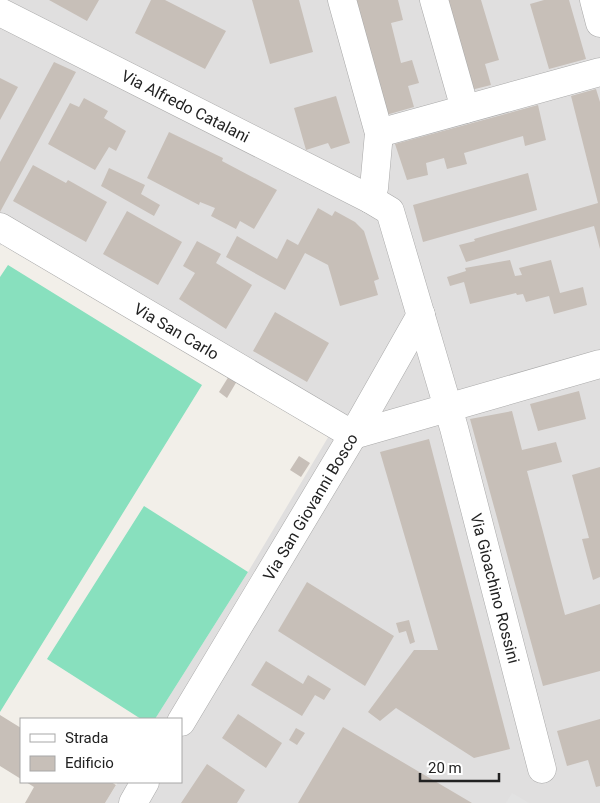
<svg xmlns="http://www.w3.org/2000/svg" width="600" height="803" viewBox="0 0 600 803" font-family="Roboto,sans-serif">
<rect width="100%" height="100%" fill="#f2efe9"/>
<path fill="#e0dfdf" d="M0 0H600V803H105L118 782H181V719H155L248 572 330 434 2 242 0 246Z"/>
<path fill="#88e0be" d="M8 265 202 385 0 712V277Z
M144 506 248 572 155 719H141L47 659Z"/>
<path fill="#e2e2e2" d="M512 793 529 803H506Z"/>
<path fill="#c7bfb8" d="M49 0H99L87 21Z
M151 0H165L226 31 205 69 135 33Z
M252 0H299L313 52 270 64Z
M355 0H398L403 20 391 23 401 63 412 60 419 83 408 86 414 107 386 115Z
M442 0H481L499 60 485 64 491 85 467 91Z
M544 0H569L586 59 549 69 530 4Z
M54 62 76 72 0 212V162Z
M0 78 18 87 0 120Z
M596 89 600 102V249L594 226 466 262 459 245 475 241 474 239 598 203 571 96Z
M336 96 350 143 331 149 328 143 306 150 294 108Z
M84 98 108 111 104 118 126 131 116 151 109 147 95 170 48 144 70 103 79 107Z
M538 105 546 140 525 146 523 136 464 153 467 164 447 169 444 158 426 163 428 175 407 180 395 144Z
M169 132 223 158 222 161 277 190 254 229 240 221 236 229 211 216 215 208 200 202 199 205 147 178Z
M33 165 66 183 68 180 107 202 86 242 13 201Z
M109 168 145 185 141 194 160 205 154 216 101 186Z
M528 173 537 210 423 242 413 205Z
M318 208 332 216 335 211 355 222 364 231 379 279 374 281 378 295 340 306 328 265 305 253 285 290 226 257 237 236 277 259 287 239 298 245Z
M127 211 182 242 158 285 103 254Z
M197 241 221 254 216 263 252 285 226 329 179 299 195 273 183 266Z
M510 260 515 276 522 275 519 268 551 260 560 293 583 287 587 305 554 314 549 296 526 302 523 294 517 295 516 293 470 304 464 282 450 286 447 277 466 271 465 268Z
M275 312 329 343 307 382 253 351Z
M229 376 237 381 227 398 219 392Z
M579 391 586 419 538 431 530 404Z
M512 411 522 450 556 442 562 462 527 471 565 615 600 604V671L543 686 470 419Z
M429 439 510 749 474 758 396 708 380 721 368 712 414 650H438L380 452Z
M299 456 310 463 301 477 290 470Z
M600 467V577L593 580 582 539 589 538 572 475Z
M307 582 394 636 365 686 278 631Z
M409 620 415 642 410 644 406 631 399 633 396 623Z
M266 661 303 684 308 675 331 689 324 700 315 695 302 716 251 685Z
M238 714 282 743 266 768 222 738Z
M0 715 21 728V779L0 766Z
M600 719V786L596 787 588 760 567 766 557 731Z
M343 727 472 803H298Z
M296 728 305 733 297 745 289 740Z
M207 764 245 790 237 803H181Z
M26 782H111L116 785 105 803H25L34 787Z"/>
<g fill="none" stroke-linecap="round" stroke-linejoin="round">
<g stroke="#a9a9a9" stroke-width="29">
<g id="minor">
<path id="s1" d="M342 0 379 133 374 188 370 199 390 211 454 428 542 769"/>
<path d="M434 0 465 109"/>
<path d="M594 0 600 23"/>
<path id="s2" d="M0 12 370 199"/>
<path d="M379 133 600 72"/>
<path id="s3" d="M0 227 353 435"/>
<path d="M353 435 600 364"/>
<path id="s4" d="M181 722 353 435 421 315"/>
<path d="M133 803 145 782"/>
</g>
</g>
<use href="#minor" stroke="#fff" stroke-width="28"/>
</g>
<g text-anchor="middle" stroke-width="4" stroke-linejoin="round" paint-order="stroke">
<g font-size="16" fill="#222" stroke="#fff">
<text dy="6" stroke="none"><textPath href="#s2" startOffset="208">Via Alfredo Catalani</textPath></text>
<text dy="6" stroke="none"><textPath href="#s3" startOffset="205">Via San Carlo</textPath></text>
<text dy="6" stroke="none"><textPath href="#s4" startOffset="251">Via San Giovanni Bosco</textPath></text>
<text dy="6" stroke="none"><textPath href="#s1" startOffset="620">Via Gioachino Rossini</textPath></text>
</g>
</g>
<rect x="20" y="718" width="162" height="65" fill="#ffffff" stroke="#a7a7a7"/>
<rect x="30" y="734" width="25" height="8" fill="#ffffff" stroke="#a7a7a7"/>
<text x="65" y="743" font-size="15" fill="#222222">Strada</text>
<rect x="30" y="756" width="25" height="15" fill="#c7bfb8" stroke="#a7a7a7"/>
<text x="65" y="768" font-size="15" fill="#222222">Edificio</text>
<path d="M420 773v8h79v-8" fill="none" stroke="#222222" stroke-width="2.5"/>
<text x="428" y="773" font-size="15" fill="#222222" stroke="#ffffff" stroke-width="4" paint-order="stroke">20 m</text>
</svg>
